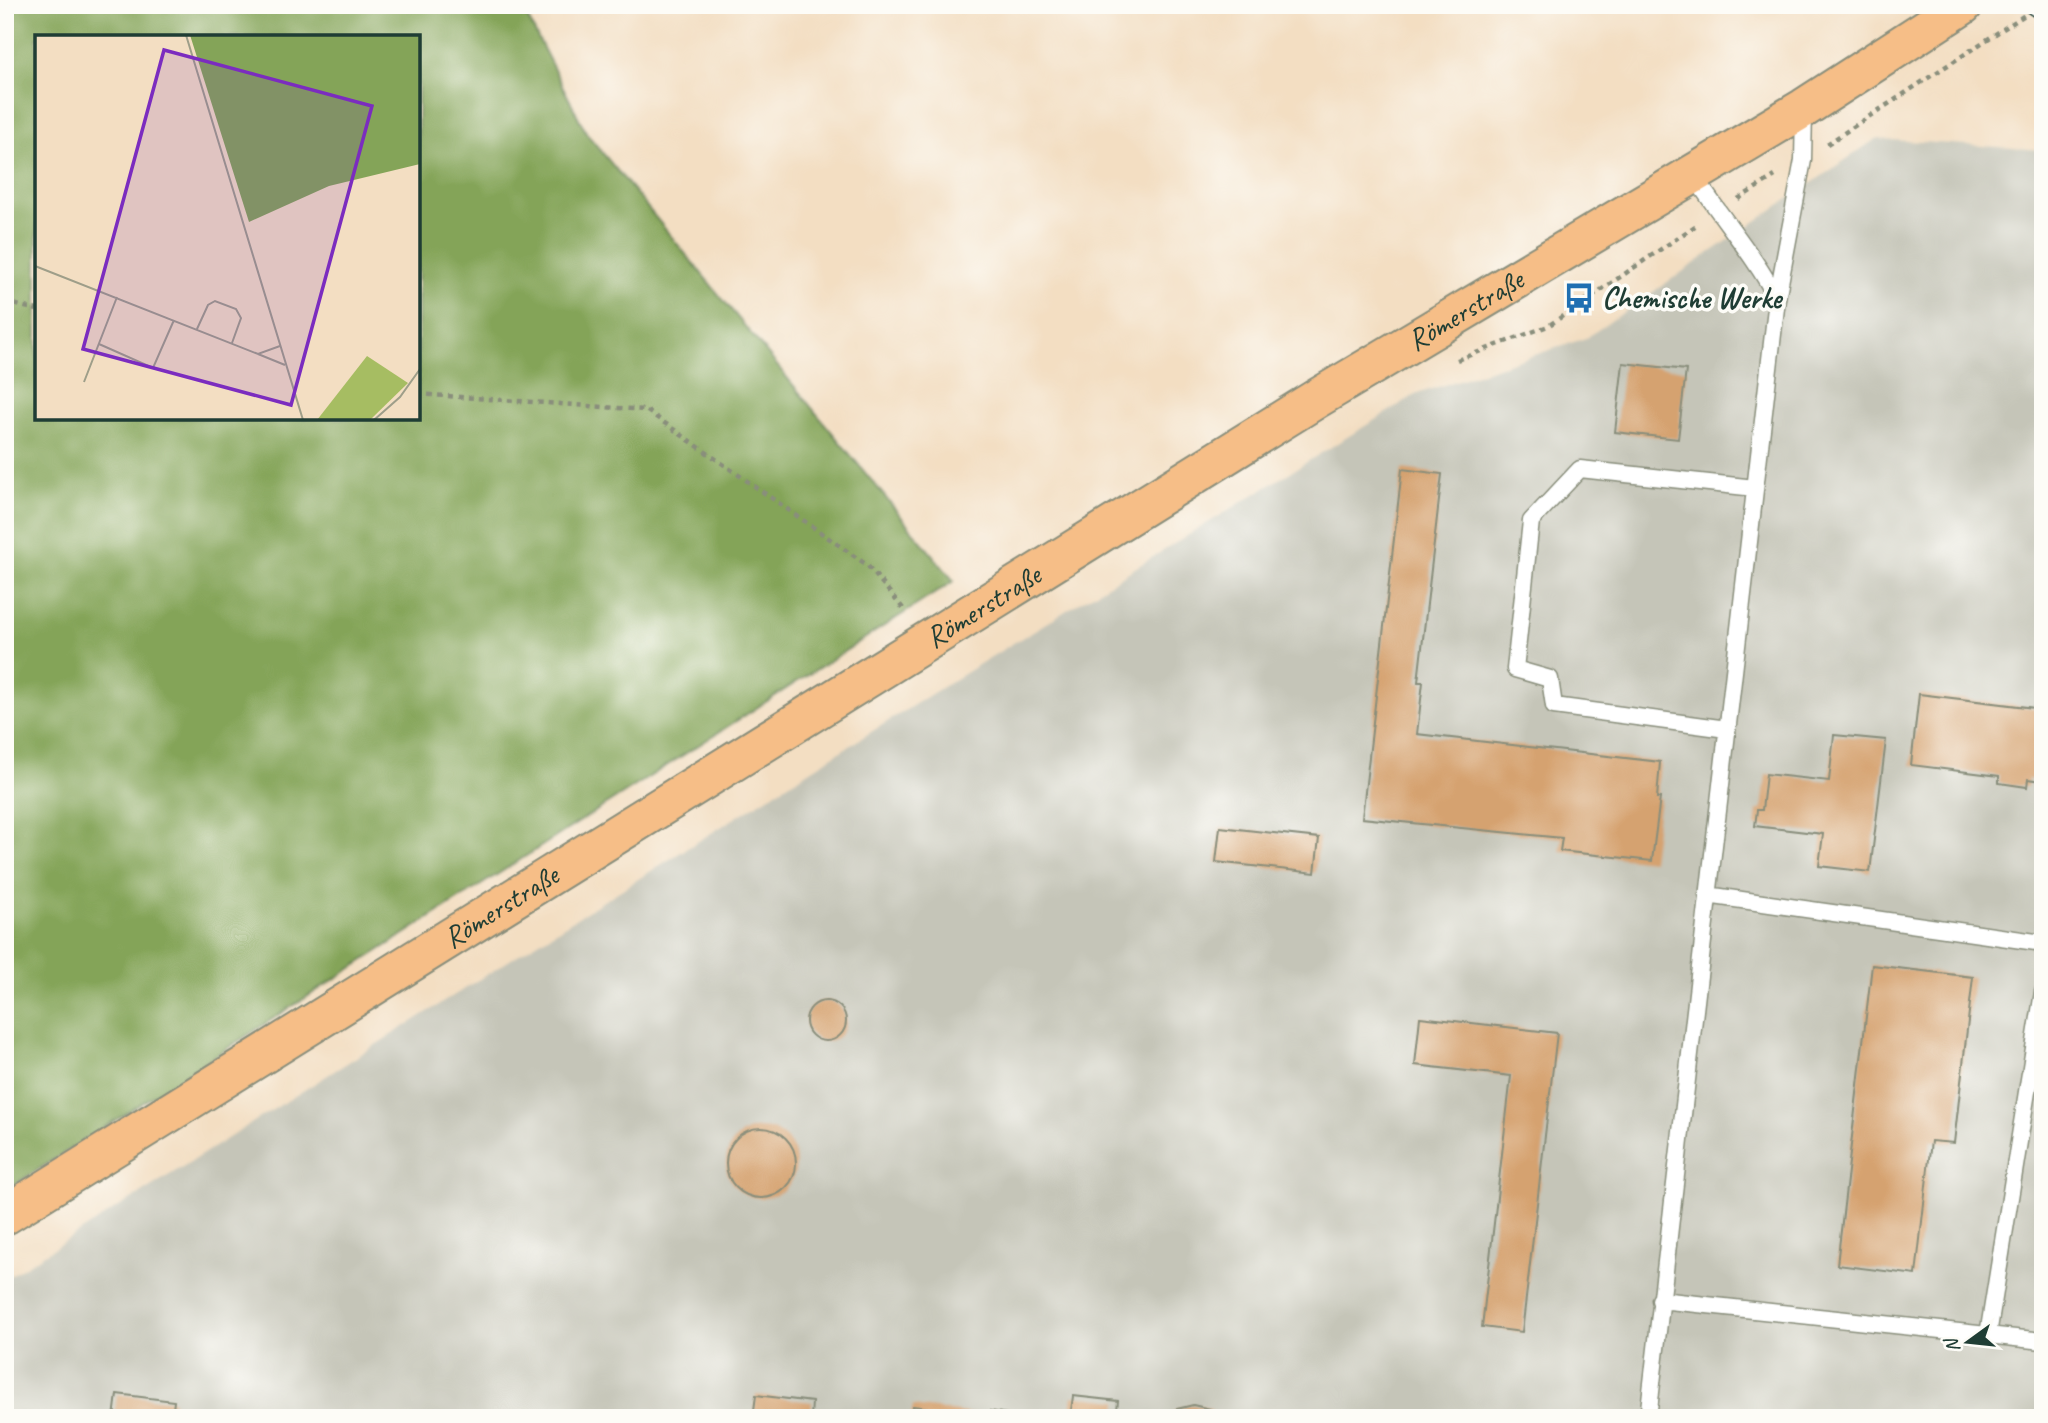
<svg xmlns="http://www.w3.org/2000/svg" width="2048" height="1423" viewBox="0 0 2048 1423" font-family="Caveat,sans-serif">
<rect width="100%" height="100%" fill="#fdfcf7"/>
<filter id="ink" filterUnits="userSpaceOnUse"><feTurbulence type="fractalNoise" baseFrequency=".0143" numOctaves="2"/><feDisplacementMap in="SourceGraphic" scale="14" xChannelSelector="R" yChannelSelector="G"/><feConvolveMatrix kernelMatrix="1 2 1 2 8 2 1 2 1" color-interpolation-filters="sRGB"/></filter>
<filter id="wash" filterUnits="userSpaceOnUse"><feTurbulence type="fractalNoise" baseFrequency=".00686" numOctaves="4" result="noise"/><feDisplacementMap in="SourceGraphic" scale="28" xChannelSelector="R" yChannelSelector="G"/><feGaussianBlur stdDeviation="1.57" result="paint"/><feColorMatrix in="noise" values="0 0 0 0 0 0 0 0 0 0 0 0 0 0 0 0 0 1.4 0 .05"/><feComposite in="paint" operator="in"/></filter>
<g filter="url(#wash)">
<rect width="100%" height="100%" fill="#f3dec2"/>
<path fill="#c5c5b8" d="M1876 139 2043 150V1418H5V1279L944 686 1417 394 1586 338Z"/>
<path fill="#84a458" stroke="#527046" stroke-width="2" fill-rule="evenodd" d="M5 5H521L587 134 954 581 5 1191ZM37 37H418V418H37Z"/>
<g id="blocks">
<path fill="#d5a270" d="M1623 363 1686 370 1678 439 1615 432Z
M1402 469 1442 474 1418 682H1423L1417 734 1660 762 1657 798H1660L1652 861 1560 851 1562 838 1362 818Z
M1919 694 2043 709V781L2028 779 2027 787 1999 783V776L1911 765Z
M1834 735 1886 740 1870 872 1819 866 1823 834 1755 826 1757 810H1762L1766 774 1829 781Z
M1220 827 1319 838 1315 873 1216 862Z
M1872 965 1973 977 1954 1143 1931 1141 1916 1275 1837 1265Z
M806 1021a20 20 0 1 1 40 0a20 20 0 1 1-40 0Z
M1420 1017 1557 1033 1522 1332 1482 1327 1511 1076 1415 1065Z
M726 1163a35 35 0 1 1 70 0a35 35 0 1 1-70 0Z
M117 1394 174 1401 172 1418H114Z
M756 1395 812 1402 811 1418H753Z
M1073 1396 1118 1401 1116 1418H1070Z
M1193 1405 1210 1409 1219 1418H1167L1177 1409Z
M913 1406 989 1416 990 1411 1029 1418H911Z"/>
</g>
</g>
<g filter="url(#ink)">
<use href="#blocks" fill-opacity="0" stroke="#898e7b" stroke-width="2"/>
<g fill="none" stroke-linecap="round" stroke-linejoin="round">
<g stroke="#898e7b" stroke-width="19">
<path id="service" d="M1777 299 1803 160 1804 111
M1727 729 1554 706 1550 679 1515 669 1531 521 1580 469 1755 488
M1707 895 2043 943
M1660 1300 2043 1341
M1988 1335 2043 992
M1648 1418 1777 299C1754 254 1720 217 1693 174"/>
</g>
<g stroke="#898e7b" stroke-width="42">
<g id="primary">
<path id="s1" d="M5 1215 1316 399 1804 108 1963 5"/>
</g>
</g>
<path stroke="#898e7b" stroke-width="4.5" stroke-dasharray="5 5" stroke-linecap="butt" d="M1827 144 2040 5
M1738 199 1775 176
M5 302 37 310
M1457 360 1548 326 1698 224
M418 394 646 410 867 565 906 612"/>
<use href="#service" stroke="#fff" stroke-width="16"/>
<use href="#primary" stroke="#f6be87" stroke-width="38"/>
<g stroke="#1f3d34" stroke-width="8">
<path id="rail" d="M2022 5 2043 19"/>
</g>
<use href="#rail" stroke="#fdfcf7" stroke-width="5" stroke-dasharray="16" stroke-linecap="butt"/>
</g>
</g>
<defs>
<g id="bus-bare" transform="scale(2.415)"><path d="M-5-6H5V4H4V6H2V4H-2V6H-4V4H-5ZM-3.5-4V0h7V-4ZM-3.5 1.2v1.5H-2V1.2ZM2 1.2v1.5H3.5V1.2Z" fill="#1f6fb2" stroke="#fdfcf7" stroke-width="2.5" paint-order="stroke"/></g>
</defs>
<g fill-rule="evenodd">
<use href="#bus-bare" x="1579" y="298"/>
</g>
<g text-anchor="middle" stroke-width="7" stroke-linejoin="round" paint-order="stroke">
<g font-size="30" font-weight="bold" fill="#1f3d34" stroke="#fdfcf7" text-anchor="start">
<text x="1602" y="308">Chemische Werke</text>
</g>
<g font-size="30" fill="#1f3d34" stroke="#fdfcf7">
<text dy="10" stroke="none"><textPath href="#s1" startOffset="1718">Römerstraße</textPath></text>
<text dy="10" stroke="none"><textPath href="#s1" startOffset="1152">Römerstraße</textPath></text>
<text dy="10" stroke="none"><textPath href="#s1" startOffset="584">Römerstraße</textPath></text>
</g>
</g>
<g transform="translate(35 35)">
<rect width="385" height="385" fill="#f3dec2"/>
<path d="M332 321 373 348 335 385H282Z" fill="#a6bd62"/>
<path d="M155 0H385V129L294 151 214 187Z" fill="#84a458"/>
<path fill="none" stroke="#9e9e89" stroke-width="2" d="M151 0 268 385M0 231 223 319 245 311M162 294 173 270 180 266 201 274 206 283 197 308M64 309 118 333 139 285M223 319 250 330M49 347 82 262M339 385 365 362 385 334"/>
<path fill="#7b2cbf" fill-opacity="0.15" stroke="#7b2cbf" stroke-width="3.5" d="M129 15 337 71 256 370 48 314Z"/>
<rect width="385" height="385" fill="none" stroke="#1f3d34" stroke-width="3.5"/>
</g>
<rect width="2048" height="1423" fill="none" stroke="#fdfcf7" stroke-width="28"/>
<g transform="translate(1968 1342) rotate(255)" stroke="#fdfcf7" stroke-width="5" paint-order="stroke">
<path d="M0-5L12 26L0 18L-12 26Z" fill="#1f3d34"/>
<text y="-10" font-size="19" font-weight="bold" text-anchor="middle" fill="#1f3d34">N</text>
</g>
</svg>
